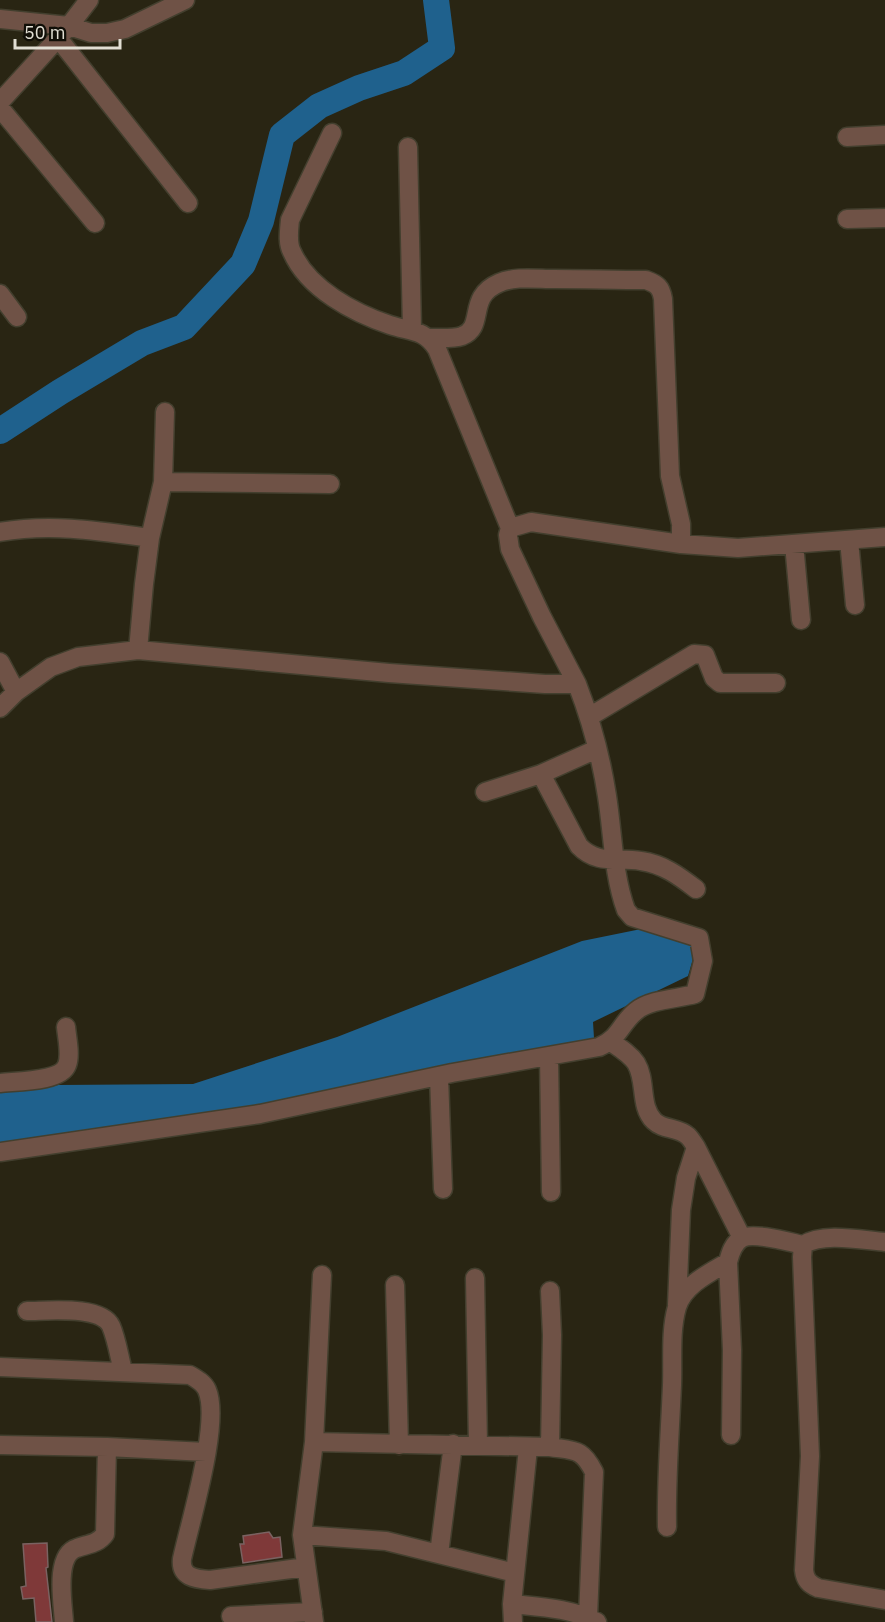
<svg xmlns="http://www.w3.org/2000/svg" width="885" height="1622" viewBox="0 0 885 1622" font-family="'IBM Plex Sans',sans-serif">
<rect width="100%" height="100%" fill="#292513"/>
<path fill="#1f618d" d="M646 928 697 945 688 976 593 1022 594 1038 558 1045 406 1080 178 1120 0 1144V1093L58 1085 193 1084 337 1037 582 941Z"/>
<g fill="none" stroke-linecap="round" stroke-linejoin="round">
<path stroke="#1f618d" stroke-width="26" d="M0 431 60 392 142 343 184 327 243 264 261 221 282 135 319 106 359 88 404 73 442 48 436 0"/>
</g>
<path fill="#7f3939" stroke="#7a6261" stroke-width="1.5" d="M269 1532 273 1538 280 1537 282 1557 243 1563 240 1544H244L243 1536Z
M47 1543 48 1567 46 1568 52 1622H36L34 1598 23 1599 21 1587 26 1586 23 1544Z"/>
<g fill="none" stroke-linecap="round" stroke-linejoin="round">
<g stroke="#433f2e" stroke-width="21">
<path id="minor" d="M0 19 69 26 91 33H107L125 29 185 0
M58 38 188 203
M0 102 69 26 89 0
M0 108 95 223
M332 133 290 220C289 231 287 243 292 252 308 289 354 313 390 325 411 332 424 329 437 349L510 528
M847 137 885 135
M408 147 412 329
M847 219 885 218
M0 294 17 317
M430 338C440 338 453 339 462 336 486 327 466 297 499 283 514 276 537 279 554 279 585 279 615 280 646 280 657 284 661 287 663 299L670 476 681 524V544
M163 482 330 484
M0 532C51 523 100 531 150 538
M849 540 855 605
M794 544 801 620
M138 650 144 584 150 538 163 482 165 412
M0 662 16 692
M0 708 16 692 51 667 78 657 138 650 389 673 545 684H577L542 617 510 549 508 535 510 528 531 522 681 544 738 548 885 537
M589 717 694 654 705 655 714 678 720 683H776
M541 774 579 846C597 865 617 857 641 861 663 864 679 876 696 889
M485 792 541 774 597 749
M611 1042C620 1048 630 1054 636 1063 647 1081 639 1106 654 1121 663 1130 678 1127 688 1136 691 1139 694 1144 696 1147L742 1238
M549 1056 551 1192
M439 1076 443 1189
M0 1083C16 1081 61 1082 67 1065 71 1055 67 1038 66 1027
M0 1152 260 1114 452 1073 599 1047C620 1038 620 1024 636 1011 651 999 677 999 695 994L703 961 699 938 632 917 626 910C613 874 613 834 607 796 601 757 591 720 577 684
M885 1242C861 1240 823 1232 803 1245L802 1257 810 1456 804 1570C805 1580 809 1584 818 1588L885 1600
M475 1278 478 1445
M395 1285 399 1445
M677 1305 681 1210 686 1178 696 1147
M27 1311C48 1311 101 1305 111 1326 117 1340 119 1356 123 1371
M0 1367 190 1375C197 1379 204 1383 207 1390 221 1422 190 1522 182 1559 180 1577 195 1579 210 1580L306 1567
M731 1435 732 1350 728 1262C730 1254 733 1243 742 1238 754 1232 789 1242 803 1245
M314 1442 550 1447C575 1451 582 1448 594 1472L588 1617
M0 1445 107 1447 206 1452
M550 1447 552 1335 550 1291
M667 1527C666 1480 670 1433 672 1385 673 1360 670 1331 677 1307 684 1285 709 1273 728 1262
M302 1535 386 1541 515 1573
M439 1554 453 1444
M512 1604C540 1607 571 1608 597 1622
M231 1616 313 1612
M64 1622C63 1604 54 1555 77 1548 88 1544 98 1544 105 1534L107 1447
M314 1622 302 1535 314 1442 322 1275
M513 1622 512 1604 528 1448"/>
</g>
<use href="#minor" stroke="#6f5246" stroke-width="18"/>
</g>
<path d="M15 39v9h105v-9" fill="none" stroke="#e1ded3" stroke-width="3"/>
<text x="24" y="39" font-size="18" fill="#e1ded3" stroke="#100e07" stroke-width="4.5" paint-order="stroke">50 m</text>
</svg>
